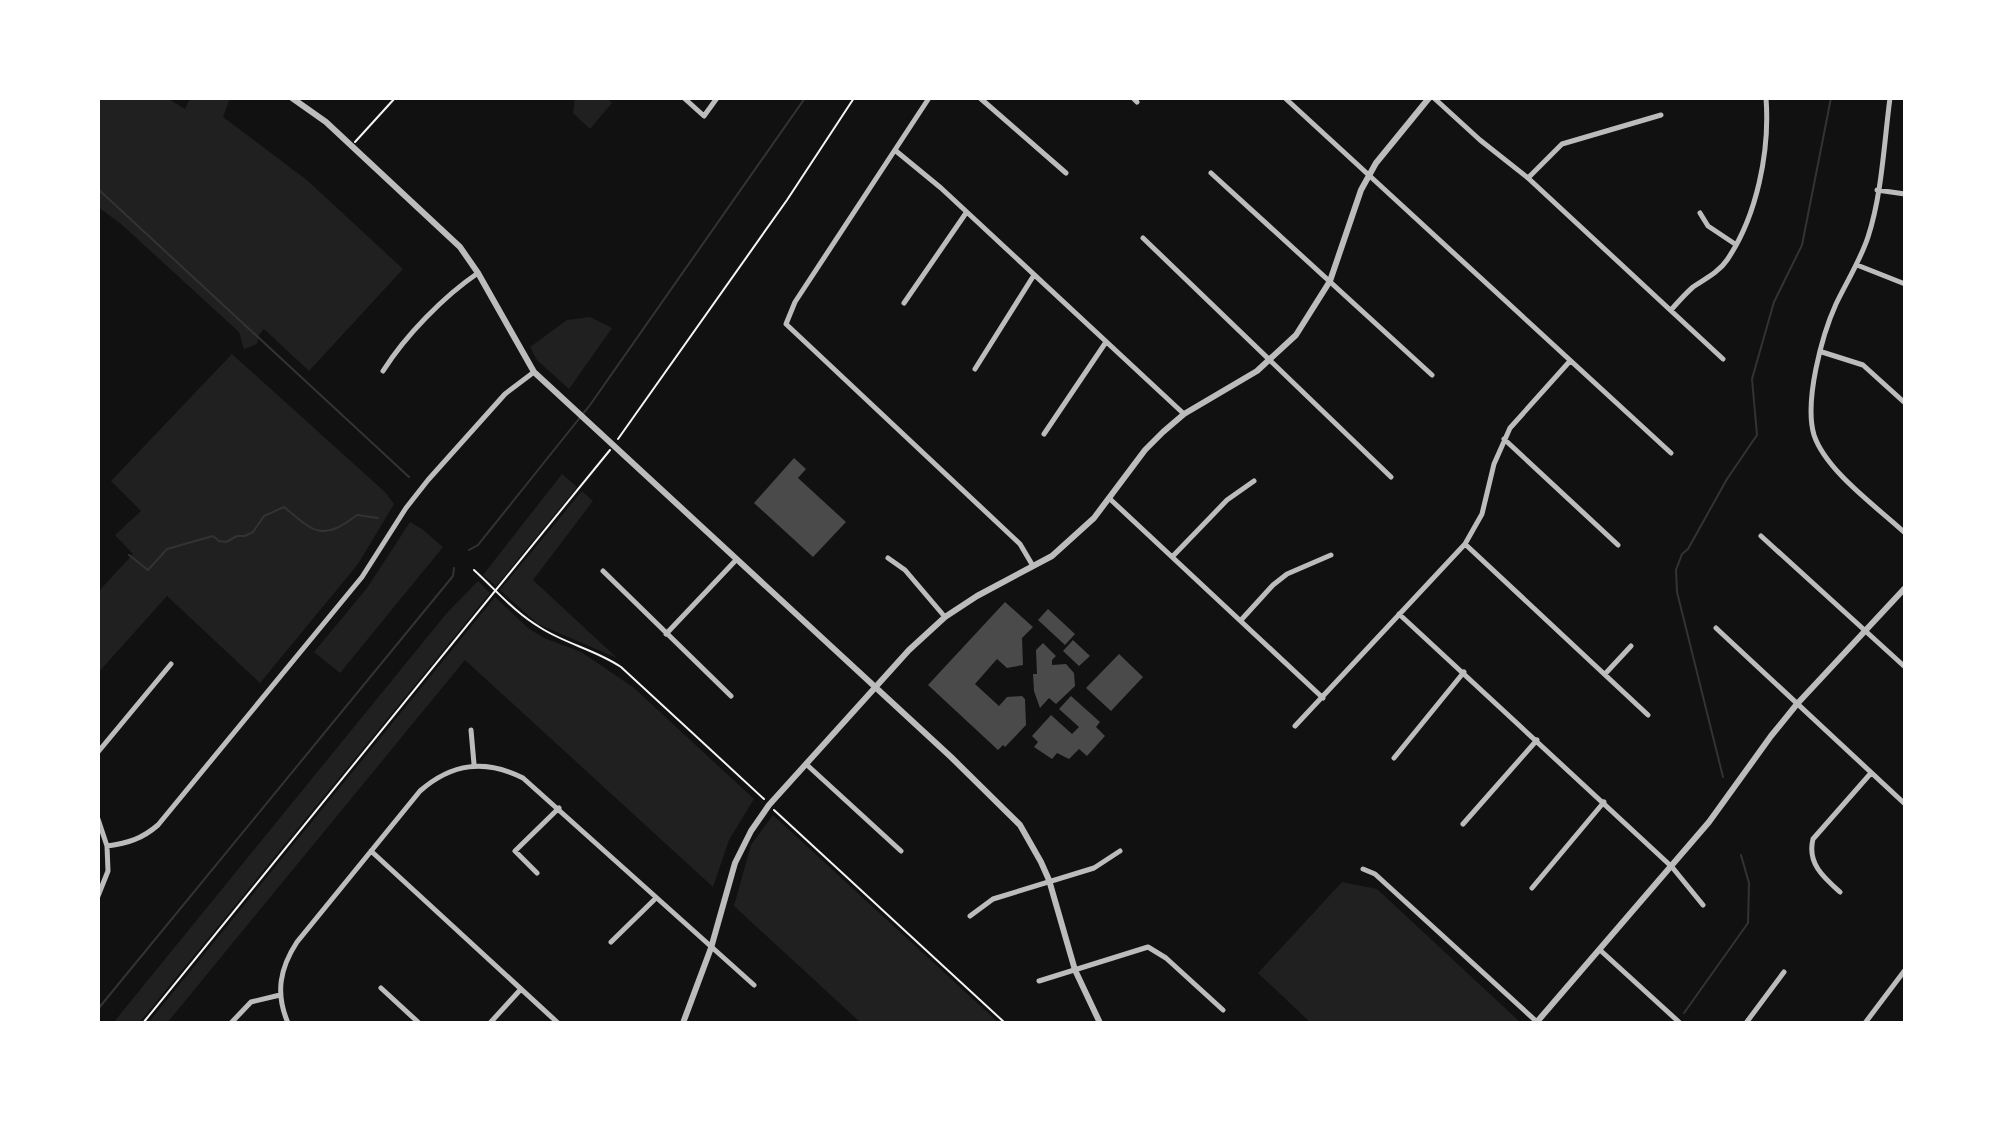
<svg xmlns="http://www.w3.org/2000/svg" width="2003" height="1121" viewBox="0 0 2003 1121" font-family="'Roboto Serif',serif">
<rect width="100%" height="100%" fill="#111"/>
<path fill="#202020" d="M98 98H167L185 109 190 98H230L223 117 308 181 403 269 309 371 264 329 259 335 257 344 244 349 239 332 121 224 98 207Z
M575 98H607L612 103 590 129 573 113Z
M590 317 612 328 569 389 537 360 530 347 567 320Z
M232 354 386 493 394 504 358 564 260 683 167 596 98 673V592L133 554 115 535 141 511 111 481Z
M562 474 577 487 496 586 483 575Z
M582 491 593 501 533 580 617 658 538 624 500 590Z
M410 522 422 529 443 547 340 673 314 652 367 588Z
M478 581 490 593 139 1023H113L446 614Z
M495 597 528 628 544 638 581 652 633 687 754 799 729 840 713 887 465 660 167 1023H148Z
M773 815 999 1023H861L734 906 751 845Z
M1342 882 1377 889 1521 1023H1311L1258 973Z"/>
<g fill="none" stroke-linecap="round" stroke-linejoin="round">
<path stroke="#333" stroke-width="2" d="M98 189 409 477
M469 550 478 545 590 405 805 98
M129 555 148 570 167 549 213 536 219 541 226 542 237 536H245L253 532 264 516 284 507C314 532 322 542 357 515L378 518
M1723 777 1677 592 1676 570 1682 554 1688 549 1727 479 1757 435 1752 379 1774 302 1802 245 1831 98
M98 1009 453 576 454 568
M1684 1013 1748 923 1749 883 1741 855"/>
</g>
<path fill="#4a4a4a" d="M794 458 806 469 798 478 846 522 813 557 754 503Z
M1005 602 1033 627 1022 638 1023 665 1007 668 997 659 975 684 999 706 1007 697 1022 696 1025 699 1026 725 1005 747 1003 745 998 750 928 685Z
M1048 609 1075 634 1065 645 1038 620Z
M1073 640 1090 656 1079 666 1063 651Z
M1043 643 1056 656 1052 660V665L1066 664 1074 673 1075 686 1056 704 1049 698 1040 708 1034 691 1033 674H1037L1036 650Z
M1119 654 1143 677 1111 711 1086 688Z
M1071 696 1100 722 1096 727 1105 736 1087 756 1079 749 1069 759 1057 753 1052 759 1034 747 1038 742 1032 736 1051 715 1072 734 1079 727 1059 709Z"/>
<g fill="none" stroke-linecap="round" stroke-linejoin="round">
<path stroke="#f5f5f5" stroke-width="2" d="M355 142 395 98
M618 439 787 200 854 98
M474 570C496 590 515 613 541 628 566 644 596 650 621 667L764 799
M774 810 1005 1023
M143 1023 610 450"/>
<path stroke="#bcbcbc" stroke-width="5" d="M684 98 704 116 717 98
M929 98 795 302 786 324 1020 544 1033 566
M980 98 1066 173
M1133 98 1137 102
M1285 98 1671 453
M1434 98 1480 140 1528 178 1723 359
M1890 98C1884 143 1882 194 1868 237 1860 261 1847 281 1836 304 1822 335 1804 401 1814 435 1826 471 1877 507 1905 533
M896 151 941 188 1184 414
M1211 173 1432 375
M1528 178 1562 144 1661 115
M1877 190 1905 194
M1700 213 1708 226 1735 244
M1143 238 1391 477
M1857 265 1905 284
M904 303 966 213
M1671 310C1678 302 1685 294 1693 287 1705 279 1719 272 1727 260 1757 216 1770 151 1766 98
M1822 352 1863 365 1905 403
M975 369 1034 275
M383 371C405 336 444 296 478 273
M1044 434 1106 342
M1504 439 1618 545
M1110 499 1323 698
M1761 536 1905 667
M1465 544 1648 715
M1173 556 1227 500 1254 481
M888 558 905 570 945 617
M603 571 731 696
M1399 614 1672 867 1703 905
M1242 619 1273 585 1287 574 1331 555
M1716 628 1905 804
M666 634 736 560
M1605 674 1631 646
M1295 726 1465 544 1482 514 1494 464 1510 428 1570 361
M471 730 474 764
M98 752 171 664
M1394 758 1464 672
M806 764 901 851
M98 819 107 846 108 871 98 896
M1463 824 1537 740
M107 846C128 843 142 839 158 825L362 577 406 508 428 480 505 394 534 372
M371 851 558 1023
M1363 869 1375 874 1537 1022
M537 873 515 851 559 808
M1532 888 1604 802
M1840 892C1823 877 1807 863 1813 839L1871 773
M970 916 993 899 1094 868 1120 851
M611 942 656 898
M1600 950 1680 1023
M1039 981 1148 947 1166 958 1223 1010
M381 988 419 1023
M231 1023 251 1002 280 995
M288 1023C275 993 280 968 297 942L420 791C452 763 485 759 523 778L754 985
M490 1023 521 989
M1746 1023 1784 972
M1865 1023 1905 970"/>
<path stroke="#bcbcbc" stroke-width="6" d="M292 98 326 122 460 247 478 273 534 372 951 757 1020 825 1041 862 1049 880 1075 970 1100 1023
M683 1023 711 948 735 863 751 831 769 805 909 650 945 617 977 596 1052 556 1094 518 1145 450 1163 432 1184 414 1257 371 1296 335 1330 281 1361 190 1376 163 1429 98
M1536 1023 1709 822 1771 736 1797 704 1905 588"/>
</g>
<rect width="2003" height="1121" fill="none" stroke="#ffffff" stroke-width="200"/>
</svg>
